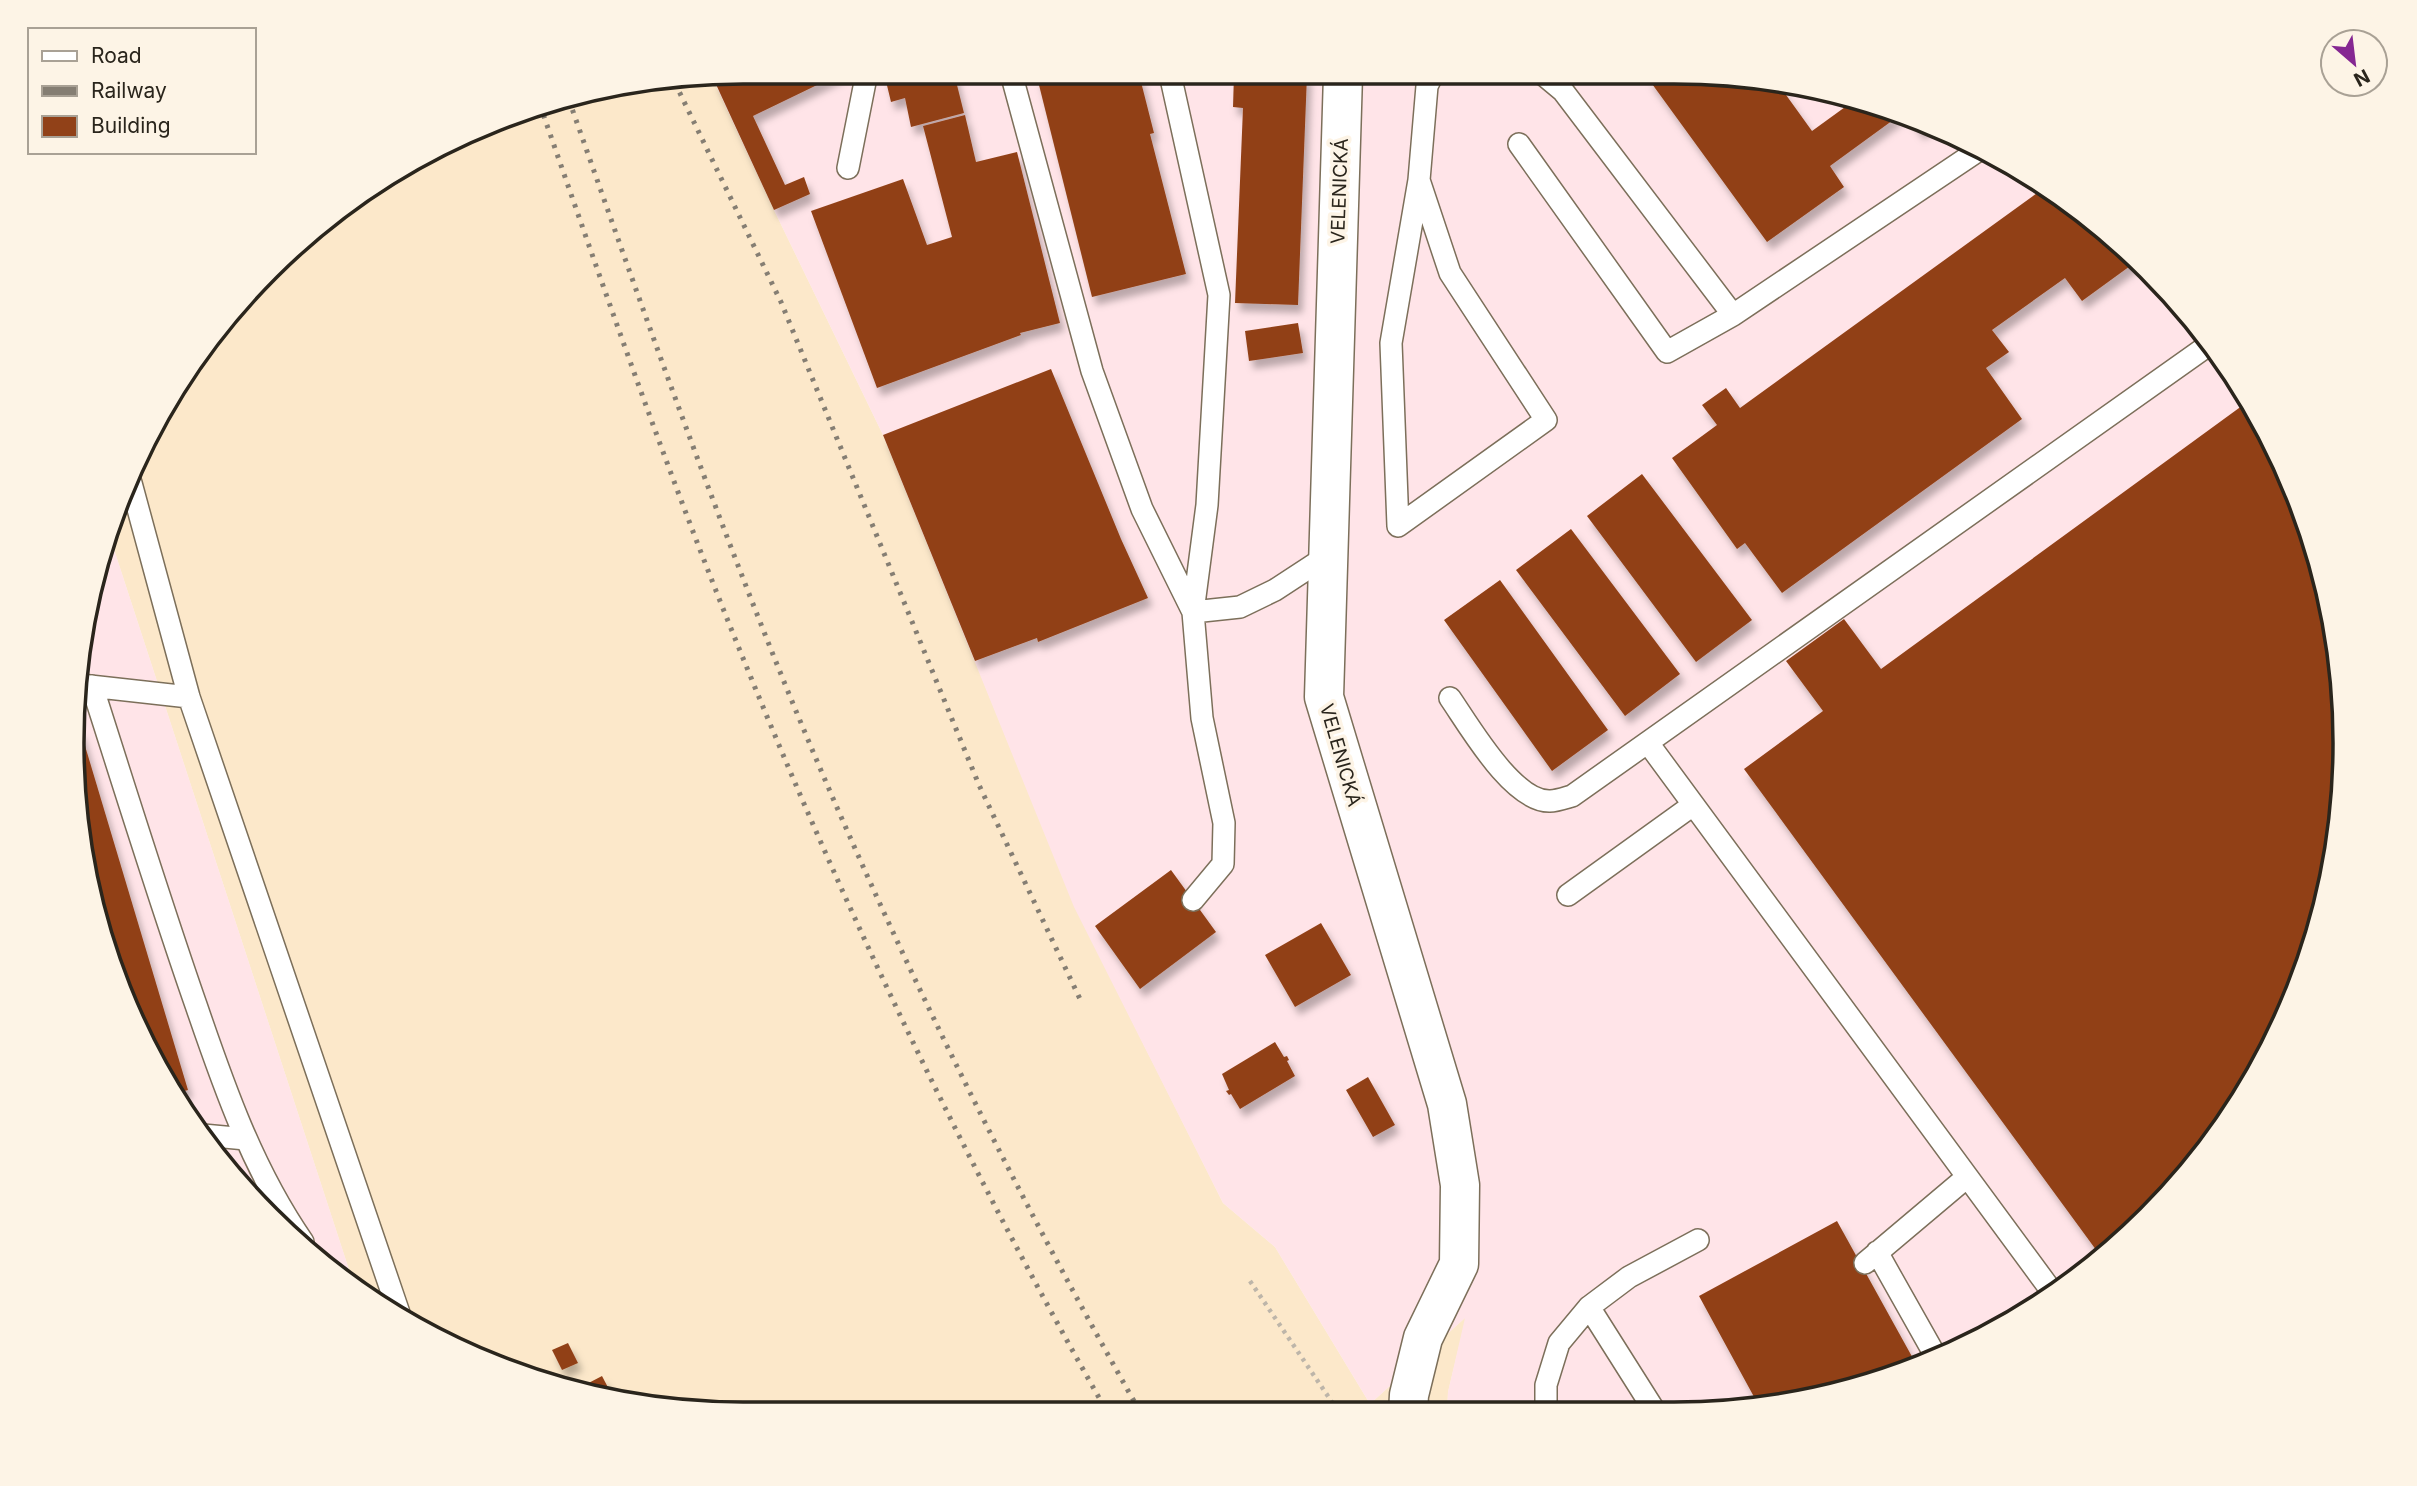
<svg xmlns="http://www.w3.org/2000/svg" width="2417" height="1486" viewBox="0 0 2417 1486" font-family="Inter,sans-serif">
<defs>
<filter id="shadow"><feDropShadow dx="4.5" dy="8" stdDeviation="3.5" flood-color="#0004"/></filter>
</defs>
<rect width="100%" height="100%" fill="#fdf4e6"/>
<path fill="#fce8ca" d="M712 77 774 210 883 435 1075 907 1223 1203 1275 1247 1370 1404 1466 1317 1448 1392 1447 1412 656 1409 486 1363 355 1288 107 528 210 335 335 210 528 107Z"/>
<path fill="#ffe4e8" d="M743 72 1761 77 1931 123 2082 210 2178 300 2255 407 2309 527 2339 655 2344 787 2322 916 2276 1040 2207 1151 2117 1247 2009 1325 1848 1391 1718 1413 1447 1412 1448 1392 1465 1318 1370 1404 1275 1247 1223 1203 1074 907 883 435 774 210 712 77Z
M107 528 355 1288 335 1276 185 1116 107 958 72 743Z"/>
<path fill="#914118" filter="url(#shadow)" d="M743 72H844L753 116 785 185 804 177 810 194 774 210 714 80 726 75Z
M884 73H954L964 113 911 127 905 98 891 102Z
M1036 73 1139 74 1154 133 1150 134 1186 274 1092 297Z
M1234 74 1307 75 1298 305 1235 303 1243 108 1233 107Z
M1647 77H1761L1776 81 1812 131 1852 102 1900 115 1830 166 1844 187 1767 242Z
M965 115 976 162 1017 152 1060 323 1020 333 1021 335 877 388 811 211 903 179 927 245 952 237 923 126Z
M1908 117 1931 123H1932L1920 132Z
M2044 188 2082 210 2137 261 2082 301 2065 278 1992 330 2009 352 1986 368 2022 419 1782 593 1745 543 1737 549 1672 458 1717 425 1702 405 1726 388 1740 408Z
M1298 323 1303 353 1249 361 1245 331Z
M1051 369 1121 539 1148 598 1038 642 1037 638 975 661 883 435Z
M2250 400 2309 527 2339 655 2344 787 2322 916 2276 1040 2207 1151 2117 1247 2102 1258 1744 769 1823 711 1786 661 1844 619 1881 669Z
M1642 474 1752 620 1696 662 1587 516Z
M1571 529 1680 674 1625 716 1516 570Z
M1500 580 1608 730 1552 771 1444 620Z
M80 729 188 1090 174 1094 107 958 72 743 74 731Z
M1171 870 1216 932 1140 989 1095 926Z
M1321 923 1351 975 1295 1007 1265 955Z
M1275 1042 1284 1057 1287 1056 1289 1060 1287 1061 1295 1076 1240 1109 1231 1094 1229 1095 1226 1091 1229 1090 1222 1074Z
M1368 1077 1395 1125 1373 1137 1346 1090Z
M1837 1221 1915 1362 1848 1391 1759 1406 1699 1296Z
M568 1343 578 1363 562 1370 552 1350Z
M602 1376 613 1397 579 1388Z"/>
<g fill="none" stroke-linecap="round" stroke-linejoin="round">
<g stroke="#7c6f5a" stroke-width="24">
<path id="service" d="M1011 73 1092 371 1142 509 1193 612 1240 607 1275 590 1327 556
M1170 74 1219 295 1207 505 1193 612 1202 718 1224 823 1223 864 1193 900
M1545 76 1563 91 1733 315
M1519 144 1667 352 1733 315 1979 150
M848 168 867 72
M1419 180 1450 273 1546 420 1398 526 1391 343 1419 180 1427 86 1432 76
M131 483 189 697 399 1313
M81 685 189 697
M92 686C126 792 159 899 196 1005 224 1087 253 1170 303 1242
M1450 698C1470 727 1513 802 1550 801 1557 801 1565 798 1572 796L2210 344
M1648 743 2053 1293
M1568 895 1693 805
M203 1135 246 1139
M1877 1252 1935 1355
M1865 1263 1967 1177
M1589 1307 1656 1413
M1546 1412V1385L1559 1343 1589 1307 1629 1277 1698 1240"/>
</g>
<g stroke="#7c6f5a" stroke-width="41">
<path id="minor" d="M1343 75 1324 697 1447 1104 1460 1185 1459 1264 1423 1338 1409 1395 1408 1412"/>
</g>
<path stroke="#bdb5a9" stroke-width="4.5" stroke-dasharray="3.5 5" stroke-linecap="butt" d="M1250 1281 1338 1411"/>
<use href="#service" stroke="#fff" stroke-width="21"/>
<use href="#minor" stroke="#fff" stroke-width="38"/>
<path stroke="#857e73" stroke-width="5" stroke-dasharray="3.5 7" stroke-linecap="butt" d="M675 83 781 302 979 785 1080 999
M569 100C639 299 709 498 789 694 890 940 1008 1179 1139 1410
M540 105C605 292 670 480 745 663 849 919 969 1170 1106 1410"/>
</g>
<g text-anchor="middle" stroke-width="7" stroke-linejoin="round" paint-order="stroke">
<g font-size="19" fill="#2a251c" stroke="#fdf4e6">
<text transform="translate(1339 191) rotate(-88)" y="7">VELENICKÁ</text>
<text transform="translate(1341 755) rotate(74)" y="7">VELENICKÁ</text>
</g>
</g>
<path d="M0 0H2417V1486H0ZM743 84H1674A659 659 0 0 1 2333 743V743A659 659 0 0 1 1674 1402H743A659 659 0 0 1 84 743V743A659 659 0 0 1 743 84Z" fill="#fdf4e6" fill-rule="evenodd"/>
<path fill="none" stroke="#2a251c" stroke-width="3.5" d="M743 84H1674A659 659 0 0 1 2333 743V743A659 659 0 0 1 1674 1402H743A659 659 0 0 1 84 743V743A659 659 0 0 1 743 84Z"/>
<rect x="28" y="28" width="228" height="126" fill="#fdf4e6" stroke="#a9a195" stroke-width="2"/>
<rect x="42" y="51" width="35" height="10" fill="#ffffff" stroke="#a9a195" stroke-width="2"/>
<text x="91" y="63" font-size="21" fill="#2a251c">Road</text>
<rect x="42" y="86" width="35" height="10" fill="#857e73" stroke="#a9a195" stroke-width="2"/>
<text x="91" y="98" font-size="21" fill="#2a251c">Railway</text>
<rect x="42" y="116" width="35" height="21" fill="#914118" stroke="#a9a195" stroke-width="2"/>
<text x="91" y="133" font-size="21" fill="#2a251c">Building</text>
<g transform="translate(2354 63) rotate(152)"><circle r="33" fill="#fdf4e6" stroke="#a9a195" stroke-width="2"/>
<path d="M0-5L12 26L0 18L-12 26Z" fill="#852792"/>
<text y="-10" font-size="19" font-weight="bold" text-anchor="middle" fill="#2a251c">N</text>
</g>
</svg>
